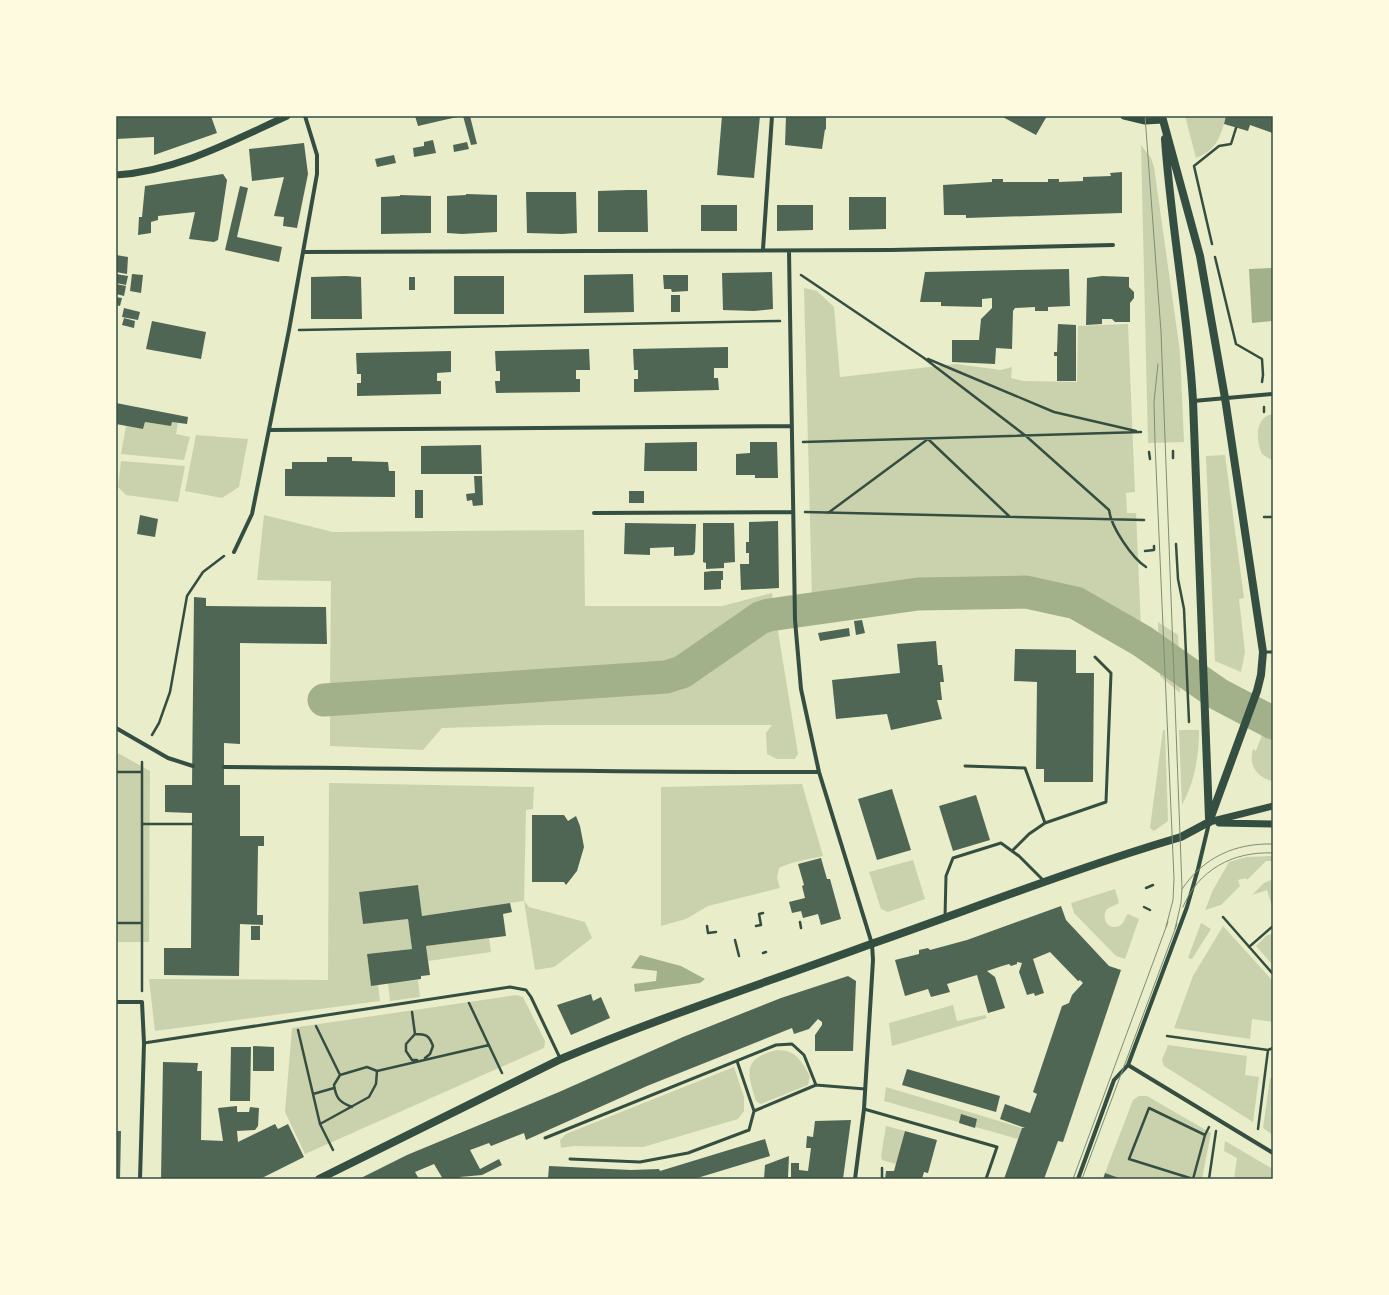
<svg xmlns="http://www.w3.org/2000/svg" width="1389" height="1295" viewBox="0 0 1389 1295" font-family="Overpass,sans-serif">
<rect width="100%" height="100%" fill="#e9edc9"/>
<path fill="#cad2ad" d="M1185 116 1226 117C1220 137 1217 150 1196 158Z
M1141 145 1151 158 1154 167 1180 352 1184 442 1148 443Z
M804 288 817 291 834 307 840 377 956 364 1001 370 1012 367 1011 378 1023 381 1077 382 1078 326 1128 324 1135 492 1126 493 1127 513H1136L1141 628 1080 597 1021 586 919 588 812 598Z
M1273 414V461L1262 454C1256 441 1254 417 1273 414Z
M145 422 171 426 172 422 178 423 176 434 190 437 184 460 121 454 126 426 143 429Z
M196 435 248 439 239 487 222 498 185 491Z
M1225 455 1244 598 1239 599 1245 652 1241 672 1215 661 1206 456Z
M121 461 185 466 178 502 126 495 118 487Z
M264 515 333 532 584 530 585 606H722L772 593 773 603 760 608 713 637 674 665 645 669 536 676 330 686 331 581 257 580Z
M1158 622 1178 635 1180 693 1160 676Z
M772 625H777L798 754 795 759H777L767 754 766 733 772 725H543L442 728 423 750 330 746V713L352 706 654 690 699 671Z
M1163 730H1165L1168 821 1154 831 1150 828Z
M1179 730H1199C1199 756 1195 781 1182 805Z
M1262 735 1273 737V781C1257 778 1248 765 1253 749L1256 751Z
M116 752 150 771 149 942H116Z
M329 783 534 787 533 809 526 810 524 901 529 907 585 922 592 938 554 967 535 970 524 901 422 916 418 885 359 892 363 924 408 919 412 949 367 954 371 985H378L380 1001 155 1031 149 979 328 980Z
M802 784 823 856C810 859 790 862 779 868L777 878 780 888 708 906 686 919 661 926V787Z
M1273 856V861H1266L1247 880 1246 878 1238 880 1240 886 1221 905 1205 910 1213 890 1229 862 1246 857Z
M913 860 925 899 888 912 881 909 869 872Z
M1273 879V905L1272 906 1267 890 1252 895 1264 883Z
M1115 889 1119 903 1107 909C1101 917 1107 931 1119 926 1125 923 1124 918 1128 914L1139 919 1125 959 1116 956 1074 913 1071 903Z
M1201 923 1211 929 1192 959 1188 958Z
M1223 926 1273 981V1022L1252 1019 1250 1039 1174 1028 1193 976Z
M1273 934V965L1256 946 1267 935Z
M489 938 491 952 428 961 426 946Z
M418 980 420 997 390 1001 388 983Z
M516 995 523 997 545 1041 544 1048 305 1154 285 1112 292 1028Z
M953 1005 957 1021 985 1015 987 1018 892 1046 889 1023Z
M1168 1045 1247 1056 1245 1075 1259 1077 1253 1122 1164 1066 1162 1060Z
M777 1050C797 1050 801 1061 810 1076L808 1085 761 1104 756 1101C747 1072 742 1059 777 1050Z
M734 1067 744 1097V1111L738 1119 643 1147 574 1146 561 1148 560 1140 566 1134Z
M1270 1078 1273 1079V1135L1263 1128Z
M886 1087 1022 1128 1018 1139 884 1101Z
M1139 1096H1147L1211 1133 1202 1179H1122L1105 1173 1133 1100Z
M886 1126 905 1131 896 1164 882 1160 881 1156Z
M1225 1141 1273 1169V1179H1234L1237 1158 1224 1151Z"/>
<path fill="#a3b18a" d="M1273 268V321L1252 323 1249 269Z
M640 955 681 966 705 979 700 983 635 992 634 984 656 981 657 971 631 968Z"/>
<g fill="none" stroke-linecap="round" stroke-linejoin="round">
<path stroke="#a3b18a" stroke-width="33" d="M324 700 666 677 682 672 760 618 769 615 918 594 1026 592 1076 603 1142 641 1218 694 1273 723"/>
</g>
<path fill="#4f6655" d="M116 116H211L217 133 154 155V137L116 139Z
M415 116H457V117L418 126Z
M463 116H470L477 144 471 145Z
M722 116H760L754 178 717 175Z
M786 116H826V130L825 129 822 149 785 145Z
M1001 116H1047L1036 135Z
M1226 116H1273V133L1250 125 1248 131 1224 124Z
M433 140 436 153 414 157 413 148 424 146V142Z
M467 142 469 149 454 152 453 145Z
M304 143 308 174 297 228 283 226 284 217 274 216 284 177 252 181 249 149Z
M394 155 396 163 377 167 375 159Z
M1122 172V213L966 218V215H944L943 185 992 182V179H1003V182H1048V179H1059V182L1083 181V177L1111 176 1110 173Z
M223 174 227 180 218 240 214 242 189 239 195 212 158 216V220L151 222V233L138 235 139 217H142L145 186Z
M240 186 248 188 237 237 282 247 279 262 225 250Z
M628 190H647L648 232H598V191Z
M526 192H576L577 233 562 234 527 233Z
M466 194 497 195V232L462 234 447 233V196L466 195Z
M400 195 431 196V233L381 234V197L400 196Z
M849 197H886V229L849 230Z
M701 205H737V231H701Z
M777 205H813V230L777 231Z
M116 255 128 257 127 274 116 272Z
M1069 269 1070 306 1048 307V311H1035V307L1015 308 1013 311 1012 349 996 348 995 364 952 362V340H979L981 319 992 308V298L982 299V307L941 306V302H920L925 272Z
M772 272 773 309 754 311 723 310 722 273Z
M116 274 128 276 126 285 116 283Z
M132 274 143 275 141 293 130 291Z
M633 274 634 312 584 313V275Z
M663 275H688V291L672 292 671 289H664Z
M346 276 361 277 362 319H311V277Z
M454 276H504V314H454Z
M1102 276 1129 277V287L1134 292V298L1130 303V322H1115L1112 319H1102V324L1086 325 1087 278Z
M409 277H415V290H409Z
M116 284 126 286 124 296 116 294Z
M671 295H680V312H671Z
M116 297 122 298 120 306 116 305Z
M124 308 140 312 138 320 122 317Z
M124 318 135 321 134 328 122 325Z
M152 321 206 332 201 359 146 349Z
M1058 324 1076 325V381H1057V356H1054V352H1057Z
M728 347V368H714V378H718L719 390 634 392V379H638V370H634L633 349Z
M589 349 590 370H576V379H580V392L496 393 495 381H500V371H496L495 351Z
M451 351V372L437 373V381H441V394L357 396V383H361V374H357L356 353Z
M116 403 188 417 187 424 172 422 171 426 145 422 143 429 116 424Z
M697 442V471H644L645 443Z
M750 442H777L778 478H755V475H736V454L750 453Z
M481 445 482 474H421V446Z
M327 457H352V461L388 462 389 471H395V497L285 496V469H292V462H327Z
M474 476H482L483 505 473 506 472 500 467 501 466 494 475 493Z
M415 490H423V518H415Z
M629 491H644V503H629Z
M140 515 158 519 155 537 137 534Z
M778 521 779 588 741 590 740 564H749V553H746V542H749V522Z
M625 523 696 524 695 552 693 555 674 556V547L650 548V555L624 554Z
M703 523H734L735 562 724 563V568L706 569V563L703 562Z
M712 571H723V580H721V589L704 590V572Z
M194 597 206 598V606L326 607 327 644 240 643V744L224 743V785H240V836H264V846H258L257 915H263V925L240 924 239 976 164 975V948H191L192 813 165 812V785H192Z
M862 620 865 633 856 635 854 621Z
M849 628 850 636 820 641 818 633Z
M936 641 938 665H942L944 682H940L942 700H937L942 719 891 730 887 714 836 719 832 680 900 673 897 644Z
M1015 649 1076 650V673H1094L1093 782H1044V769H1036L1037 682 1014 681Z
M892 789 911 850 877 860 858 799Z
M976 795 990 840 953 851 939 806Z
M532 815H564L568 821 576 816 580 826 584 847 577 871 566 885 564 882H532Z
M821 858 827 879H830L841 919 821 925 818 914 803 918 801 911 792 913 789 902 805 898 802 886 804 885 798 864Z
M418 885 422 916 510 903 512 912 503 914 506 936 426 946 430 975 421 976V979L371 986 367 954 412 949 408 919 363 924 359 892Z
M1061 906 1066 920 1109 966 1121 970 1063 1142 1058 1141 1044 1179H1004L1022 1128H1025L1000 1119 1005 1104 1030 1113 1037 1094 1033 1092 1062 1006 1069 1003 1072 995 1083 983 1080 980 1078 981 1050 952 1033 959 1044 993 1035 996 1034 993 1027 995 1019 972 1022 963 1017 962V964L1011 966 1009 964 1002 966 987 971 995 977 1005 1008 988 1013 977 975 947 984 950 992 931 997 928 989 905 996 895 960 919 954V950L928 948 930 950 967 940Z
M251 926H260V940H251Z
M848 976 856 981 853 1051H815V1035L822 1025V1022L818 1019 809 1029 794 1034 792 1028 647 1086 526 1140 524 1133 491 1146 489 1143 470 1150 480 1169 499 1159 502 1165 482 1175 460 1177 461 1179H443L434 1164 415 1172 419 1179H359L407 1155 559 1092 683 1037 781 998Z
M591 994 593 1001 601 997 610 1018 571 1035 557 1005Z
M253 1046 274 1047V1071H253Z
M231 1047H251L250 1101H230Z
M163 1062 198 1063 197 1071H202L201 1140 223 1141 218 1108 237 1106V1112H249L250 1107 259 1108 258 1126 255 1130 237 1131 238 1142 275 1124 278 1129 288 1124 304 1157 260 1179H161Z
M907 1069 1000 1096 996 1112 902 1085Z
M961 1114 977 1119 975 1128 959 1123Z
M851 1120 843 1179H764L765 1165 789 1156 788 1177H791V1163H799V1170L808 1171 811 1148H806L807 1136 813 1137 815 1121Z
M116 1131H121L120 1179H116Z
M905 1131 937 1140 928 1173 924 1172 922 1179H885L886 1171H894Z
M765 1139 770 1156 694 1179H548L549 1166 631 1170 659 1169 660 1171Z
M1105 1173 1122 1179H1103Z"/>
<g fill="none" stroke-linecap="round" stroke-linejoin="round">
<path stroke="#344e41" stroke-width="2.5" d="M1212 244 1194 166 1219 146 1231 144 1236 128
M1215 257 1236 344 1262 359 1263 375 1262 382
M801 275 924 358 1026 436 1109 510C1111 527 1132 558 1146 567
M299 330 780 321
M928 359 1054 412 1136 431
M1264 407V412
M803 442 1141 432
M1173 451V458
M1149 452 1150 459
M805 512 1144 520
M828 513 928 439 1009 516
M1264 517H1273
M1176 544 1178 579 1184 609 1189 722
M1145 551 1154 550V546
M152 735 159 723 170 692 187 596 203 572 224 556
M116 772H142
M142 824H192
M1146 888 1153 885
M1144 907 1150 910
M1223 917 1273 974
M800 922 801 928
M116 923H141
M707 926 708 933 716 932
M756 926 761 925 759 914 763 913
M735 940 739 956
M1249 947 1273 926
M763 953 766 952
M142 991V762
M469 1003 502 1073
M412 1012 415 1034 406 1044V1051L412 1060H417
M316 1026 340 1075 367 1067 377 1071
M298 1030 320 1124 333 1150
M415 1034C426 1034 429 1035 433 1046L430 1054 425 1058
M1167 1036 1268 1050
M340 1075 334 1085C336 1098 339 1102 352 1107
M313 1094 334 1088
M320 1124 369 1097 376 1084 377 1071 489 1045
M1258 1129 1268 1050 1273 1048
M1205 1135 1149 1108 1129 1159 1193 1179 1205 1135 1209 1127
M882 1179V1168
M1209 1179 1216 1131"/>
<path stroke="#344e41" stroke-width="3" d="M1263 652H1273
M965 766 1025 768 1045 823 1106 802 1111 673 1095 657
M1012 851 1029 834 1045 823
M945 917 946 876 953 858 1001 843 1019 856 1044 881
M144 1043 510 987 526 990 531 997 560 1058
M737 1061 754 1111
M864 1109 997 1147 986 1179
M545 1138 776 1045 792 1044 804 1055 816 1085
M570 1159 640 1162 688 1153 749 1130 754 1111 816 1085 865 1089"/>
<path stroke="#344e41" stroke-width="4" d="M763 249 772 116
M789 251 795 620 801 689 819 772 872 944 873 960 864 1109 855 1179
M303 252 891 250 1113 245
M1193 401 1273 394
M269 430 792 426
M594 513 793 512
M234 552 252 514 289 330 317 174V155L305 116
M116 728 168 758 193 766
M224 767C422 768 621 773 819 772
M116 1002H142L144 1043 140 1179
M1128 1065 1273 1153
M1078 1179 1114 1080 1128 1065 1187 907 1198 869 1209 823"/>
<path stroke="#344e41" stroke-width="7" d="M1124 116 1145 121 1163 120
M116 175C178 171 232 141 287 116
M1209 822 1273 806
M1219 823 1273 824"/>
<path stroke="#344e41" stroke-width="8" d="M1163 120 1200 256 1225 398 1263 652 1261 675 1257 691 1209 822
M1165 139C1171 227 1188 313 1193 401L1209 818
M319 1179 561 1059C663 1016 768 982 871 944 974 908 1076 868 1181 837L1209 822"/>
<path stroke="#7c8e77" stroke-width="1" d="M1145 116 1161 332 1182 888 1181 903 1175 929
M1158 364 1154 402 1155 443 1174 879 1173 900 1166 927
M1182 889C1204 857 1235 843 1273 844
M1183 907C1198 870 1233 851 1273 853
M1073 1179 1168 922
M1082 1179 1177 924"/>
</g>
<rect width="1389" height="1295" fill="none" stroke="#fefae0" stroke-width="234"/>
<rect x="117" y="117" width="1155" height="1061" fill="none" stroke="#344e41" stroke-width="1.5"/>
</svg>
